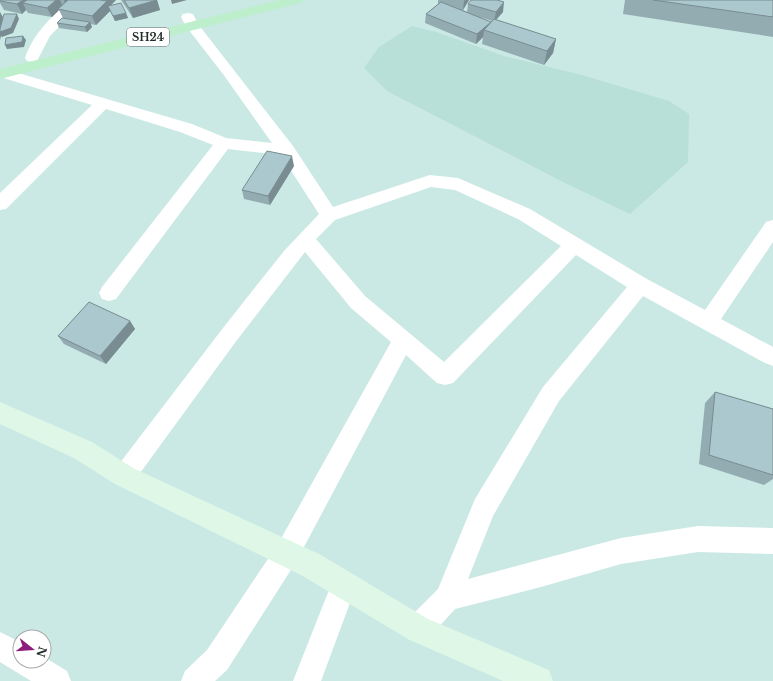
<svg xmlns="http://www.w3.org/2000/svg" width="773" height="681" viewBox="0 0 773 681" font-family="'Libre Baskerville',serif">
<rect width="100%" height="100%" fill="#cbe9e4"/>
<path fill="#b8dfd8" d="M412 26 436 32 504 56 582 75 669 101 689 114 688 162 630 214 565 183 387 91 364 68 379 47Z"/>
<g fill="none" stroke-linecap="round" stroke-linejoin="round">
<path fill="#fff" fill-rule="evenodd" d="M70 0H85L50 36 37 61 32 62 27 61 25 58C33 34 51 17 70 0Z
M188 13 193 14 198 24 293 146 333 207 430 175 458 178 530 209 647 279 705 310 766 222 773 220V242L721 319 773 347V366L765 363 643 296 559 401 493 516 468 579 621 538 698 526 773 528V554L698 552 621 564 541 587 455 609 428 639 418 643 408 639 404 629 408 619 438 589 475 499 543 387 627 287 576 255 453 383 445 385 437 383 406 355 296 562 227 670 215 681H181L185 671 207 650 278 544 391 342 351 308 305 252 237 340 132 484 124 487 116 484 112 476 116 468 223 328 284 251 319 214 281 155 228 149 116 299 109 301 102 299 99 293 102 287 213 145 180 132 106 109 6 209 0 210V193L92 105 0 77V69L8 70 192 124 226 138 272 143 223 74 185 25 181 17 183 14ZM431 187 455 190 518 219 561 246 444 362 365 296 316 239 335 220Z
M344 571 353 575 357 584 321 681H293L335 575Z
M0 632 20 642V661H44V657L67 671 71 681H31L0 662Z"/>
<path fill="#dff7e6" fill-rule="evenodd" d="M0 402 92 442 133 468 321 555 428 619 549 670 553 681H503L408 639 301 575 115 484 74 458 0 424Z"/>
<path fill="#beefcc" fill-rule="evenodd" d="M279 0H303L301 3 0 79V69Z"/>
</g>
<path fill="#93acb2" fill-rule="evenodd" d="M0 0H116L111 5 126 13 128 18 115 21 110 11 96 25 90 24 92 27 87 32 59 28 57 23 63 18 59 10 52 17 28 13 26 10 22 14 4 10 0 3Z
M121 0H157L160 10 133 18Z
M438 0H469L463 10 467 12 468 4 503 12 496 20 556 39 553 53 544 65 482 44 483 37 476 44 425 23 426 14 438 4ZM480 17 492 21 491 23Z
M625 0H773V37L623 14Z
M294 166 270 205 244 199 242 190Z
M130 321 135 329 106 364 64 344 58 336Z
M715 392 773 409V479L764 485 699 464 705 403Z"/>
<path fill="#788c91" d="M23 0H39L23 3 26 10 22 14 17 4Z
M56 0H60L63 7 58 9 59 10 52 17 47 8Z
M64 0H70L65 4Z
M104 0H116L109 7 110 11 96 25 92 16 105 3Z
M157 0 160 10 133 18 129 8Z
M171 0H187L172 4Z
M465 0H469L463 10 464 1Z
M504 2 503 12 494 22 496 12Z
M0 12 5 21 17 14 19 19 13 33 2 37 1 36 0 40Z
M126 13 128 18 115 21 113 16Z
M90 22 92 27 87 32 85 27Z
M491 22 490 31 484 30 483 37 476 44 477 34Z
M23 36 26 40 24 47 7 49 5 45Z
M556 39 553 53 544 65 547 51Z
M292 156 294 166 270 205 268 196Z
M130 321 135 329 106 364 100 356Z"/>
<path fill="#abc8cf" stroke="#788c91" d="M0 0H23L17 4 0 1Z
M27 0H56L47 8 23 3Z
M68 0H100L107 1 92 16 58 9Z
M124 0H157L129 8Z
M471 0H497L504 2 496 12 468 4Z
M653 0H773V17Z
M441 2 491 22 477 34 426 14Z
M121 3 126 13 113 16 108 6Z
M4 14H17L11 28 0 32V29Z
M62 18 90 22 85 27 57 23Z
M494 19 556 39 547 51 484 30Z
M23 36 22 42 5 45 6 38Z
M267 151 292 156 268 196 242 190Z
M89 302 130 321 100 356 58 336Z
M715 392 773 409V475L709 455Z"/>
<g text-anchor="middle" stroke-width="3" stroke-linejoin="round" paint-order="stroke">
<rect fill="#fff" stroke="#646b6a" stroke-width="1" x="127" y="28" width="42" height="18" rx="3"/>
<g font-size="11" font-weight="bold" fill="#212c2a">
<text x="148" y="41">SH24</text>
</g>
</g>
<g transform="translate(32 649) rotate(107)"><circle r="19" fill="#ffffff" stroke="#a6abaa"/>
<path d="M0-3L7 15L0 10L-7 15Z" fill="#8e1c7d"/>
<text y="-6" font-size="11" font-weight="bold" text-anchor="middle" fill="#212c2a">N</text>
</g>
</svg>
